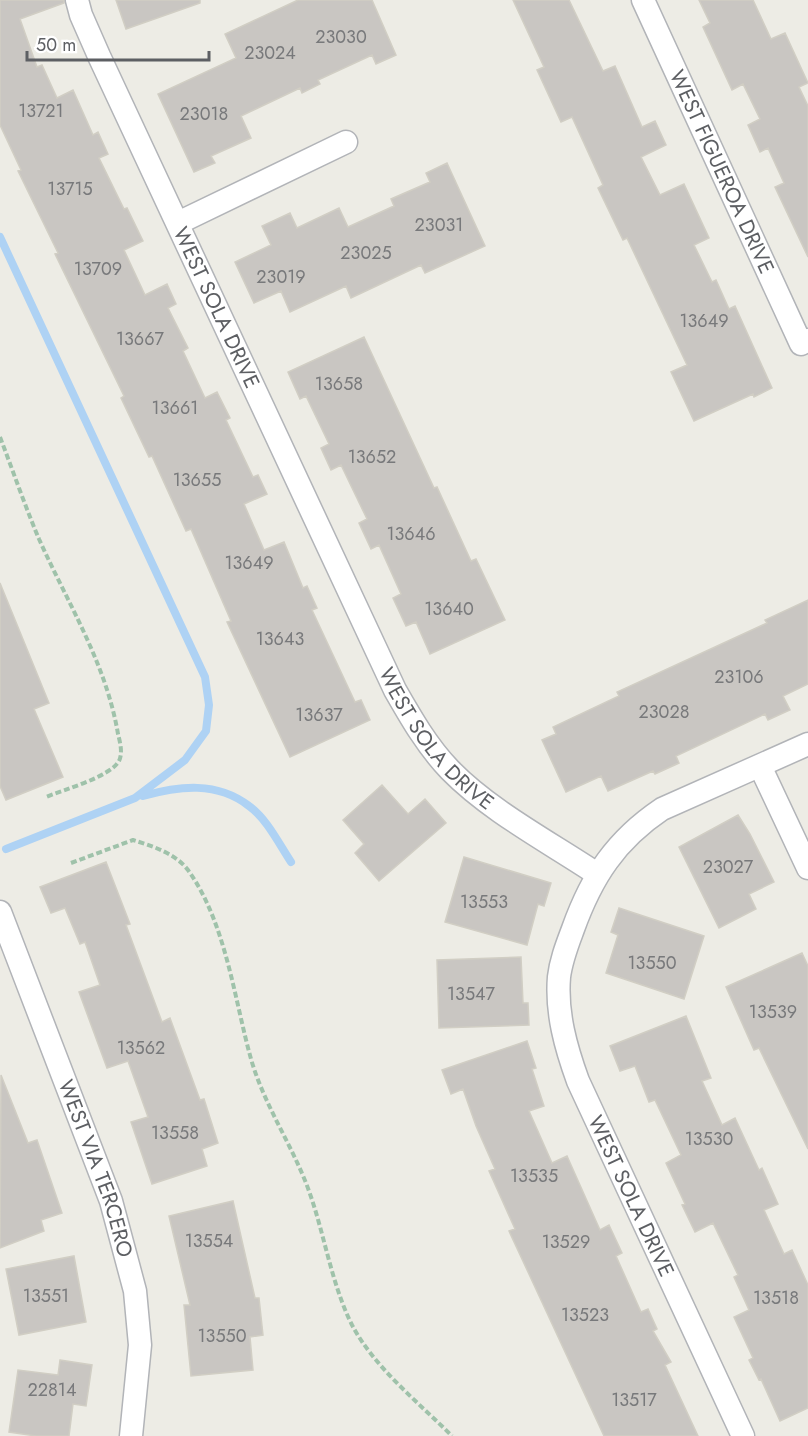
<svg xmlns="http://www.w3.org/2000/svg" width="808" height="1436" viewBox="0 0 808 1436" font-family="Jost,sans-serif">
<rect width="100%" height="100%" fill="#edece5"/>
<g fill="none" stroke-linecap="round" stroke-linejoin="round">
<path stroke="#aed2f4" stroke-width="8" d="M0 237 205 677 209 705 206 731 185 760 135 798 6 849
M143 796C179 786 217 781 249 806 267 819 279 844 291 862"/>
</g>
<path fill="#c9c6c2" stroke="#d1cec4" stroke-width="1.5" d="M0 0H64V3L20 19 37 67 42 65 57 98 73 90 93 135 98 132 108 154 99 158 124 209 127 208 143 241 124 250 145 295 167 284 176 304 168 308 188 348 183 351 205 398 217 392 230 418 226 420 253 477 258 475 267 494 244 504 264 550 284 542 303 588 307 586 317 608 312 610 355 702 361 700 370 720 290 757 227 622 231 621 191 529 186 531 152 456 149 457 121 398 124 396 55 254 58 253 18 171 21 170 0 125Z
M116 0H200V3L126 29Z
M298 0H372L396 55 376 64 372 55 318 80 320 84 302 93 300 88 241 116 251 138 211 156 215 163 194 172 158 94 236 58 225 34Z
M513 0H569L603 71 615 66 642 127 655 121 666 145 641 157 660 195 684 184 709 238 694 245 712 282 716 280 729 309 735 306 772 388 754 397 753 394 694 421 671 372 687 365 627 238 623 240 598 188 603 185 572 117 561 122 537 70 544 67Z
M699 0H753L771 39 785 33 808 83 799 87 808 106V257L775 187 784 183 768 148 760 152 748 125 760 119 743 84 732 90 703 27 710 23Z
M447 163 485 246 425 273 421 265 351 298 346 286 290 312 281 291 254 303 235 262 271 245 262 226 290 213 297 228 339 208 348 227 394 206 391 199 430 182 426 173Z
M364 337 434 488 437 487 471 561 476 559 505 620 430 654 416 622 406 626 393 598 401 594 379 545 371 549 359 523 367 519 341 465 331 470 321 448 329 444 306 396 300 399 288 372Z
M0 583 49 703 34 709 63 777 6 800 0 786Z
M808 600V684L783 696 790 710 768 720 765 714 676 756 679 763 655 774 653 771 608 791 601 776 566 792 542 740 556 734 553 727 619 696 617 692 767 623 765 620Z
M382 785 408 814 425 799 446 823 379 881 355 853 364 844 343 820Z
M738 815 750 834 774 882 749 894 756 909 719 928 679 847Z
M464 857 551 883 544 906 538 904 527 945 445 922Z
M106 862 130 924 126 925 162 1022 170 1018 200 1100 204 1099 218 1143 202 1149 207 1166 152 1184 131 1122 148 1117 128 1061 107 1068 79 992 100 985 85 942 80 944 65 908 51 913 40 887Z
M619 908 704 936 684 999 606 973 618 935 611 932Z
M802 953 808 966V1149L759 1048 754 1050 726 987Z
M521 957 523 1003H528L529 1025 439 1028 437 960Z
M686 1016 711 1078 702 1081 722 1125 735 1118 759 1170 762 1168 778 1204 764 1210 784 1254 792 1250 808 1285V1408L780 1421 761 1379 759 1380 749 1360 753 1358 734 1317 749 1310 734 1277 738 1275 713 1223 695 1232 682 1205 685 1204 666 1163 681 1155 655 1100 649 1102 635 1066 620 1071 610 1046Z
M527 1041 536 1068 532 1069 544 1106 529 1111 552 1163 567 1156 600 1230 609 1225 622 1253 616 1256 641 1312 648 1309 657 1329 653 1331 671 1362 665 1365 698 1436H604L509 1231 515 1229 489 1171 495 1169 476 1126 463 1089 451 1094 442 1070Z
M1 1075 28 1143 37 1140 62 1213 41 1220 44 1231 0 1248Z
M233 1201 255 1298H259L263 1335 250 1337 253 1370 191 1376 184 1305H190L169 1216Z
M74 1256 86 1322 19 1335 6 1269Z
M60 1360 92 1365 86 1406 73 1404 69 1436H36L9 1432 18 1370 58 1375Z"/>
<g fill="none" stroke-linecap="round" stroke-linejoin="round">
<g stroke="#b2b4b8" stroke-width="25">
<g id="street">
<path id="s1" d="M77 0 81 15 99 56 395 690C411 718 427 746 450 770 490 811 549 842 597 874"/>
<path id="s2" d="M643 0 801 344 808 340"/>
<path d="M178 223 346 142"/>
<path d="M760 766 808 868"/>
<path id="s3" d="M0 912 111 1201 135 1291 140 1345 131 1436"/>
<path d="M743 1436 578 1081C566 1048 556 1013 559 977 561 960 567 945 573 929 592 876 616 840 662 809L808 744"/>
</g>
</g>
<path stroke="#9fc2aa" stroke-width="4" stroke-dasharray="6 3" stroke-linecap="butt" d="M0 437C13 471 25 506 39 539 68 604 106 663 118 734 120 742 123 753 119 761 110 777 63 790 46 797
M71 863 133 840C152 846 175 853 188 870 226 923 234 998 251 1059 264 1104 289 1140 306 1183 324 1229 330 1281 352 1325 374 1367 419 1403 452 1436"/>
<use href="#street" stroke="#fff" stroke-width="22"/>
</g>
<g text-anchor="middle" stroke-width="5" stroke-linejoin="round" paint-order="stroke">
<g font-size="18" fill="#78797b">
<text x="341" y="43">23030</text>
<text x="270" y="59">23024</text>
<text x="41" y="117">13721</text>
<text x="204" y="120">23018</text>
<text x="70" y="195">13715</text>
<text x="439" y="231">23031</text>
<text x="366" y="259">23025</text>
<text x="98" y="275">13709</text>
<text x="281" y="283">23019</text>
<text x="704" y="327">13649</text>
<text x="140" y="345">13667</text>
<text x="339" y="390">13658</text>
<text x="175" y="414">13661</text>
<text x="372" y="463">13652</text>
<text x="197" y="486">13655</text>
<text x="411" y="540">13646</text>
<text x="249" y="569">13649</text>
<text x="449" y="615">13640</text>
<text x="280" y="645">13643</text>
<text x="739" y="683">23106</text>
<text x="664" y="718">23028</text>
<text x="319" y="721">13637</text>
<text x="728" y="873">23027</text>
<text x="484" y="908">13553</text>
<text x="652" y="969">13550</text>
<text x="471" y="1000">13547</text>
<text x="773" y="1018">13539</text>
<text x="141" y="1054">13562</text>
<text x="175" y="1139">13558</text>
<text x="709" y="1145">13530</text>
<text x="534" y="1182">13535</text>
<text x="209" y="1247">13554</text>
<text x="566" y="1248">13529</text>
<text x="46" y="1302">13551</text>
<text x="776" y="1304">13518</text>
<text x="585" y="1321">13523</text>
<text x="222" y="1342">13550</text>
<text x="52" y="1396">22814</text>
<text x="634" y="1406">13517</text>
</g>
<g font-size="21" fill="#5d5f63" stroke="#fff">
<text dy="7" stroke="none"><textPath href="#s2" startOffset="189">WEST FIGUEROA DRIVE</textPath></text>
<text dy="7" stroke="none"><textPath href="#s1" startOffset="338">WEST SOLA DRIVE</textPath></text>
<text dy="7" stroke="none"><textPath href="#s1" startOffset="824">WEST SOLA DRIVE</textPath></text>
<text dy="7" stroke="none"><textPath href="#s3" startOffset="274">WEST VIA TERCERO</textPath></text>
<text transform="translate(631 1196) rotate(65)" y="7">WEST SOLA DRIVE</text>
</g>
</g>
<path d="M27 51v9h182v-9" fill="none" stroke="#5d5f63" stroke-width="3"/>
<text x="36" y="51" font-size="18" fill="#5d5f63" stroke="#ffffff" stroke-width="4.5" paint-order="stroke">50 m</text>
</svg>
